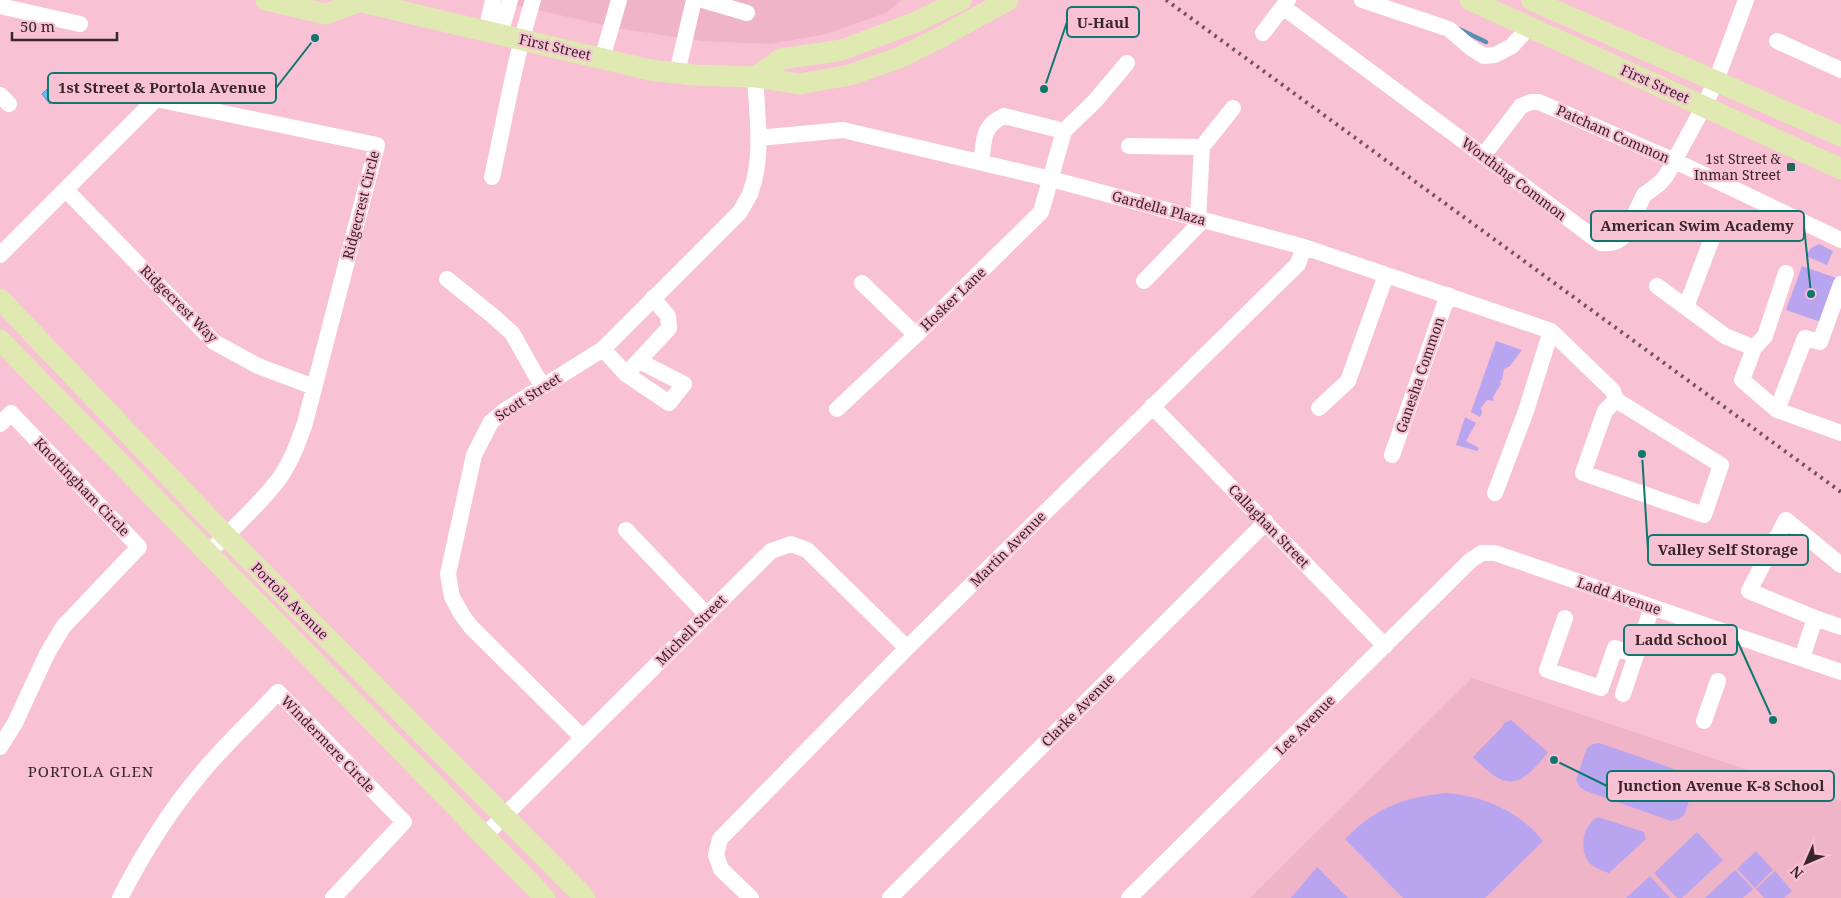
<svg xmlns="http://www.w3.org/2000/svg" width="1841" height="898" viewBox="0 0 1841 898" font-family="'Noto Serif',serif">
<rect width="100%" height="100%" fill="#f8c2d4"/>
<path fill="#f0b4c9" d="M492 0H901L888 12 826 34 771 44 701 41 617 28Z
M1472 678 1841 801V898H1250Z"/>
<path fill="#b9a4ef" d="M1819 244 1833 251 1827 265 1806 256 1811 248Z
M1802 266 1836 278 1821 322 1786 310Z
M1496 341 1522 350 1510 366 1504 369 1502 380 1500 381 1501 384 1493 397 1494 401 1487 400 1481 408 1482 413 1480 417 1471 412Z
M1465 417 1476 423 1466 441 1479 448 1477 451 1456 445Z
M1511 720 1548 752C1519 789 1507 792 1473 757L1502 727 1504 723Z
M1599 743 1689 774 1694 779 1695 785 1684 815 1679 819 1671 821 1586 791 1580 787 1576 780 1587 748 1593 744Z
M1446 793C1484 796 1519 811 1543 841L1485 898H1403L1345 839C1377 807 1402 798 1446 793Z
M1598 817 1644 832 1646 839 1609 873C1601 870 1593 868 1588 861 1579 848 1583 824 1598 817Z
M1697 832 1723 860 1682 898H1677L1654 873Z
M1756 851 1773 870 1755 888 1737 869Z
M1317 867 1348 898H1291Z
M1735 870 1753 889 1743 898H1705Z
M1775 871 1792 891 1784 898H1764L1756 889Z
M1650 876 1670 898H1626Z"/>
<path fill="#62bdf2" stroke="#568fb7" d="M52 84 54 86 57 84 63 91 50 104 42 94Z"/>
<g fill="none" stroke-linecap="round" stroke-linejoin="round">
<path stroke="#568fb7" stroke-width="4.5" d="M1459 29 1486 42"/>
<path stroke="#fff" stroke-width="16" d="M703 0 747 13
M1362 0 1449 29 1471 48 1484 56 1495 55 1512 46 1529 27
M0 6 80 24
M1283 7 1601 243C1611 244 1618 243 1625 234L1644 195 1660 183 1666 176 1704 106 1716 81 1746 0
M486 31 493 0
M1263 33 1288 0
M500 34 510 0
M1777 41 1841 70
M602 59 619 0
M677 73 694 0
M0 95 9 104
M758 138 843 130 1051 179 1304 247 1551 331 1613 391 1616 400 1721 465 1704 515 1583 473 1605 411 1616 400
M1129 146 1202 147 1198 219
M1202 147 1233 108
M1483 156 1521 106 1531 102H1539L1675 161 1841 240
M981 162C985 139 981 127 1004 116L1064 131
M492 177C505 118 515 58 533 0
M66 190 214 342 258 366 314 387
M0 255 156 99 377 145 305 423C298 443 291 462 279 479 261 503 231 531 209 552
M1786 273 1765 336 1754 348 1742 380 1777 410 1841 433
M447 279 493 316 512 333 542 386
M1144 281 1203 220
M862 283 916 335
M1657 286 1725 336 1754 348
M1686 307 1714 233
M603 349 626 374 669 403 684 384 639 361
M633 367 669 328 668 316 653 298
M1152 406 1385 646
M1319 408 1348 381 1386 275
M837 409 916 335 1041 212 1064 131 1095 101 1127 63
M1777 410 1805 338 1820 342 1841 284
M0 424 11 413 139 547 63 627 47 654 15 723 0 747
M1392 455 1448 295
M1495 493 1526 411 1551 331
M626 530 707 615
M1841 565 1786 520 1749 591 1815 618 1841 627
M1565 618 1547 670 1601 688 1615 648 1636 655
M1802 658 1815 618
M1623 694 1652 607
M1704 721 1718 681
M583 738 471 627 462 615 452 597 448 574 474 455 491 422 504 411 603 349 740 212C743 206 747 200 750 194 764 158 757 115 755 77
M484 836 771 551 791 544 807 550 907 648
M120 898C142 855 168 813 199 776 223 746 252 720 278 692L404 822 333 898
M751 898 721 869 716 855 720 839 907 648 1298 264 1304 247
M890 898 1266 522
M1129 898 1471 560 1482 553H1495L1841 672"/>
<path stroke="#e0e9b2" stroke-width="21" d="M266 0 326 14 358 2
M354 0 650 70 694 75 755 77 799 84 850 75 901 57 941 37 1008 0
M1470 0 1841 169
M1531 0 1841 136
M755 77 781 59 842 50 916 22 961 0
M0 299 226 536 585 898
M0 340 545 898"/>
<path stroke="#70525c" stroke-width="4" stroke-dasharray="2.5 5" stroke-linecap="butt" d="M1166 0 1841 492"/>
</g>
<rect fill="#206557" stroke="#f8c2d4" stroke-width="2" x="1786" y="162" width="10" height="10" rx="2.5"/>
<g text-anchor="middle" stroke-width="4.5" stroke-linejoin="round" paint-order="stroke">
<g font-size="14" fill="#39252c" stroke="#f8c2d4">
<text transform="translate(555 47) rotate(13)" y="5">First Street</text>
<text transform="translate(1655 84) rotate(24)" y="5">First Street</text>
<text transform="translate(1613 134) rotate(24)" y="5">Patcham Common</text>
<text transform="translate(1514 179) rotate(37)" y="5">Worthing Common</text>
<text transform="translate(361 205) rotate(-76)" y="5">Ridgecrest Circle</text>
<text transform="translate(1159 208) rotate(15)" y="5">Gardella Plaza</text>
<text transform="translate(953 299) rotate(-44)" y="5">Hosker Lane</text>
<text transform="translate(179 304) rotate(45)" y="5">Ridgecrest Way</text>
<text transform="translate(1420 375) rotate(-71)" y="5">Ganesha Common</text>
<text transform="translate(528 397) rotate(-33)" y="5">Scott Street</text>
<text transform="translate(82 487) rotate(46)" y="5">Knottingham Circle</text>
<text transform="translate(1269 526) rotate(46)" y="5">Callaghan Street</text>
<text transform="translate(1008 549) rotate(-45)" y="5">Martin Avenue</text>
<text transform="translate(1619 596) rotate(19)" y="5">Ladd Avenue</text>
<text transform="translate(290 601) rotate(45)" y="5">Portola Avenue</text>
<text transform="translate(691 630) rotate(-45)" y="5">Michell Street</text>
<text transform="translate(1078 710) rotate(-45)" y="5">Clarke Avenue</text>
<text transform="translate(1305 725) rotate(-45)" y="5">Lee Avenue</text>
<text transform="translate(328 744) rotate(46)" y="5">Windermere Circle</text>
</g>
<g font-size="14" fill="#39252c" stroke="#f8c2d4" text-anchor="end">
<text x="1781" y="164">1st Street &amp;<tspan x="1781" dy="16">Inman Street</tspan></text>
</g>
<g font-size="15" letter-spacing="1" fill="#39252c" stroke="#f8c2d4">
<text x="91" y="777">PORTOLA GLEN</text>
</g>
</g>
<path fill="none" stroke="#0f766e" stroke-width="2" d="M1044 89L1067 22M315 38L276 88M1811 294L1804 226M1642 454L1648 550M1773 720L1737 640M1554 760L1607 786"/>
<g fill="#0f766e" stroke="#f8c2d4" stroke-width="2">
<circle cx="1044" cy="89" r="5"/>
<circle cx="315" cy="38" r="5"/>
<circle cx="1811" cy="294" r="5"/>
<circle cx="1642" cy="454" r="5"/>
<circle cx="1773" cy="720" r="5"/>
<circle cx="1554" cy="760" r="5"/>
</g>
<g fill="#f8c2d4" stroke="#0f766e" stroke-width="2">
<rect x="1067" y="7" width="72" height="30" rx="5"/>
<rect x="48" y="73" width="228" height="30" rx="5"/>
<rect x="1591" y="211" width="213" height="30" rx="5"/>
<rect x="1648" y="535" width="160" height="30" rx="5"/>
<rect x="1624" y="625" width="113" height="30" rx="5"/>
<rect x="1607" y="771" width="227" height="30" rx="5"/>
</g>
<g font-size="15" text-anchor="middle" font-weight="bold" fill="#39252c">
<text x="1103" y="28">U-Haul</text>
<text x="162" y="93">1st Street &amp; Portola Avenue</text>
<text x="1697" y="231">American Swim Academy</text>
<text x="1728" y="555">Valley Self Storage</text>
<text x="1681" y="645">Ladd School</text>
<text x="1721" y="791">Junction Avenue K-8 School</text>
</g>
<g transform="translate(1806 863) rotate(225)" stroke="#f8c2d4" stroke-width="4" paint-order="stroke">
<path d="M0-4L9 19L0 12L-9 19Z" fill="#39252c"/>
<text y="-8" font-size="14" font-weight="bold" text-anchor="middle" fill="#39252c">N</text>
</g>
<path d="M12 32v8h105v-8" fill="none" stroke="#39252c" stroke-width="2.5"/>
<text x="20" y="32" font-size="15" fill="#39252c" stroke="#f8c2d4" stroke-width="4" paint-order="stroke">50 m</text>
</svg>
